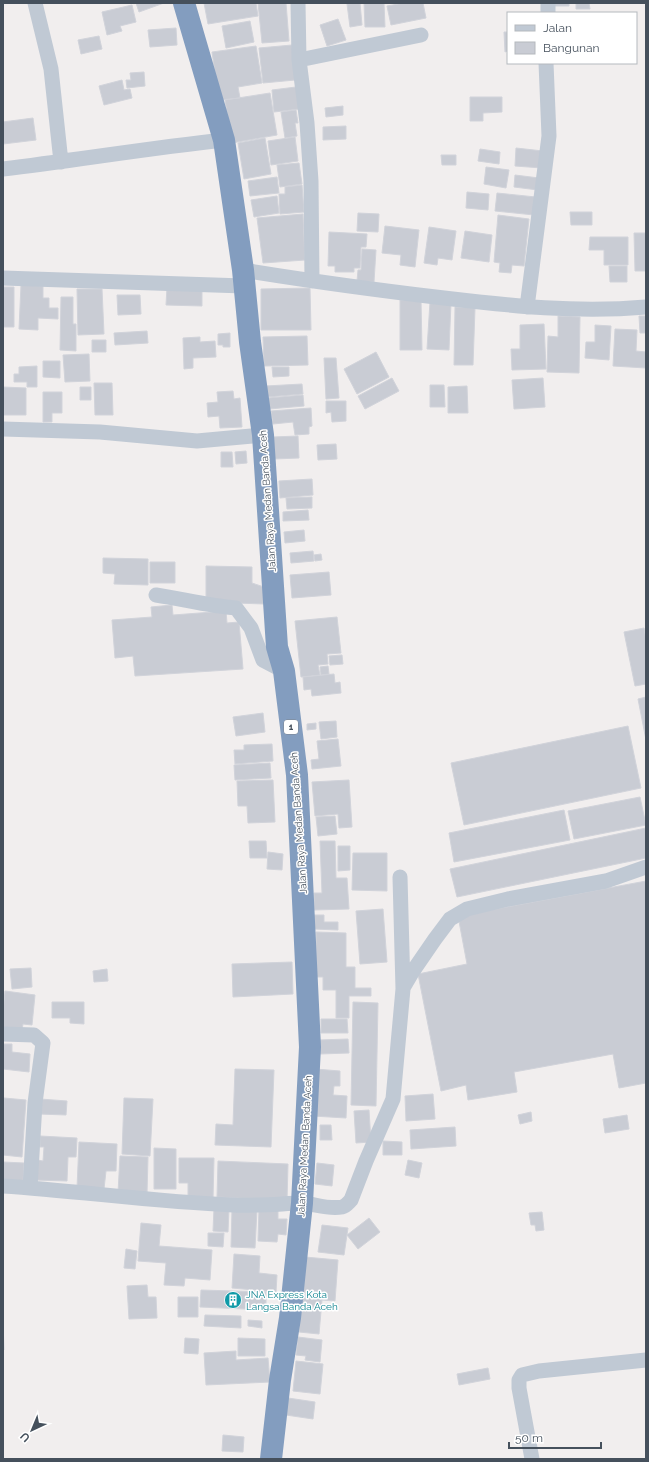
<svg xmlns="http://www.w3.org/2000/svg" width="649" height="1462" viewBox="0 0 649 1462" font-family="Raleway,sans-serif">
<rect width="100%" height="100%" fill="#f1eeee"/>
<path fill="#c9ccd4" stroke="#d1d3da" d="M136 3H164L139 12Z
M204 3H256L258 16 208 24Z
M258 3H286L289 41 262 43Z
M360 3 362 25 350 27 347 4Z
M364 3H384L385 27H365Z
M404 3H423L426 18 391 25 387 6Z
M552 3H569V6H552Z
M576 3H589L590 9H576Z
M132 5 136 22 120 26 122 31 107 35 102 12Z
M338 19 346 40 327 46 320 25Z
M250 21 254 42 226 48 222 26Z
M176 28 177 45 150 47 148 30Z
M504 32H508V51L505 52Z
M99 36 102 49 81 54 78 40Z
M292 45 295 80 263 83 259 48Z
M256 46 262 83 238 87 240 98 219 100 212 52Z
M144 72 145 86 127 88 126 80H131L130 73Z
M122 80 124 90 130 89 132 98 104 105 99 86Z
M296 87 299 109 274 112 272 90Z
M270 93 277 135 232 143 225 100Z
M470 97H502V112L483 113V121H470Z
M343 106V115L326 117 325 108Z
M296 110 298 123H295L297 136 285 138 281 112Z
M33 118 36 140 3 144V122Z
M346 126V139L323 140V127Z
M295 137 298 161 271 165 268 141Z
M265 138 271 174 244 179 238 143Z
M516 148 543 151 542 168 515 166Z
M480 149 500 152 499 164 478 161Z
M441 155H456V165H442Z
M299 163 302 184 280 187 277 165Z
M486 167 509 170 506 188 484 184Z
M515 175 539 178 538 190 514 187Z
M277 177 279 193 250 196 248 181Z
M302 185 304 212 280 214 279 194H285V187Z
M467 192 489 194 488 210 466 208Z
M497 193 536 197 534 215 495 211Z
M277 196 279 213 254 217 251 200Z
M570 212H592V225H571Z
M358 213 379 214 378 232 357 231Z
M303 214 305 260 263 263 257 218Z
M498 215 529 219 524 266 512 265 511 273 499 272 500 263 494 262Z
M385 226 419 230 415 267 400 265 401 255 382 253Z
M429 227 456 231 452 260 438 258 437 265 424 263Z
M465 231 492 235 489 262 461 258Z
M329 232 367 234 366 247H361L360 268H354V272H335V266H328Z
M634 233H646V271H635Z
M590 237H628V265H604V250H589Z
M362 249 376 250 374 282 357 281 358 270H361Z
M609 266H627V282H610Z
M21 285 43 286V298H49V308H58V319L38 318V330L19 329Z
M3 287H14V327H3Z
M167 287 202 288V306L166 305Z
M310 288 311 330H261V289Z
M77 289H102L104 334 78 335Z
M117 295H140L141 314 118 315Z
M61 297H73V324H76V351L60 350Z
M400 300H421L422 350H400Z
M430 302 451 303 449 350 427 349Z
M455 307 475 308 473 365H454Z
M558 316 580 317 579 373 547 372 548 336 558 337Z
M639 316H646V333H640Z
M544 324 546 369 512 370 511 349H520V325Z
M595 325 611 326 609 360 585 358 586 342H595Z
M615 329 637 330 636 351 646 352V368L613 366Z
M147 331 148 343 115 345 114 333Z
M230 333V347H223V345H218V334Z
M307 336 308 365 264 366 263 337Z
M200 337V342L215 341 216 357 193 358V368L184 369 183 338Z
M92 340H106V352H92Z
M376 352 389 377 357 394 344 369Z
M89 354 90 381 65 382 63 355Z
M324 358H336L339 398 326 399Z
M43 361H60V378L43 377Z
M37 366V387H27V382H14V374H19V367Z
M272 367H289V376L273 377Z
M392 378 399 391 365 409 358 396Z
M543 378 545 407 514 409 512 380Z
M94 383H112L113 415H95Z
M302 384 303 394 267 397 266 386Z
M430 385H444L445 407H430Z
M467 386 468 413H448V387Z
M3 387 26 388V415H4Z
M80 387H91V400H80Z
M233 391 234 399 240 398 242 427 220 428 219 416 208 417 207 403 218 402 217 392Z
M43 392H62V413H52V422H43Z
M303 395 304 406 269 409 268 398Z
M326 401H346V421L332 422 331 412 326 413Z
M311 408 312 426 309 427V434L295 435 293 422 273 424 271 411Z
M298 436 299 458 274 459 273 437Z
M336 444 337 459 318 460 317 445Z
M246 451 247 463 236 464 235 452Z
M221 452H232L233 467H221Z
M312 479 313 495 280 498 279 481Z
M312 497V508L287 509 286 498Z
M308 510 309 520 283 521V512Z
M304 530 305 541 285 543 284 532Z
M313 551 314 561 291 563 290 553Z
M321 554 322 560 315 561 314 555Z
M103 558 148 559V585L114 584 115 574 103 573Z
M150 562H175V583H150Z
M206 566 252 567V583L264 587V604L206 602Z
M329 572 331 595 292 598 290 575Z
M172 605 173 615 226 611 227 623 239 622 243 669 135 676 133 656 115 658 112 620 152 617 151 607Z
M337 617 341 653 327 654 328 664 318 665 320 675 301 677 295 621Z
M644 628 646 640V684L635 686 624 632Z
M342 655 343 664 330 665 329 656Z
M328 666 329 674 321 675 320 667Z
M334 674 335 683 340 682 341 693 312 696 311 689 304 690 303 677Z
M646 697V740L638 699Z
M263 713 265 732 236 736 233 717Z
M336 721 337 737 321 739 319 722Z
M316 723V729L307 730V724Z
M628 726 641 788 464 825 451 763Z
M338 739 341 766 312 769 311 760 319 759 317 741Z
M272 744 273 761 235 764 234 750H244V745Z
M270 763 271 778 235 780 234 765Z
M273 780 275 822 248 823 247 806H238L237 781Z
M349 780 352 827 339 828 338 814 315 816 312 782Z
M640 797 646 825 574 839 568 811Z
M564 810 570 840 454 862 449 833Z
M335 816 337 834 318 836 316 817Z
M646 828V858L457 897 450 869Z
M249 841H266L267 858H250Z
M320 841H335L336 878H347L349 909 314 910V893H322Z
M338 846H350V870L338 871Z
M268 852 283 854 282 870 267 869Z
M353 853H387V891L352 890Z
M646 881V1083L619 1088 613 1054 514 1072 517 1092 468 1100 466 1085 441 1091 418 974 467 964 458 916Z
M383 909 387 962 360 964 356 911Z
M314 915H324V922H338V930L314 929Z
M316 932 346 933V967H355V988H371V996H349V1018H336V990H323V977H316Z
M292 962 293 994 233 997 232 964Z
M31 968 32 987 12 989 10 969Z
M107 969 108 981 94 982 93 971Z
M5 991 35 995 32 1025 23 1024 22 1030 3 1028V1011Z
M52 1002H84V1024L70 1023V1018H52Z
M353 1002 378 1003 376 1106 351 1105Z
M321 1019H347L348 1033H321Z
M348 1039 349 1053 320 1054 319 1040Z
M3 1044H12V1052L30 1054 29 1072 3 1069Z
M235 1069 274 1070 271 1147 215 1145 216 1124 233 1125Z
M315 1069 340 1071V1086H334L333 1095 347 1096 346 1118 313 1116Z
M433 1094 435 1119 406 1121 405 1096Z
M4 1098 26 1100 22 1157 3 1155Z
M124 1098 153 1099 150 1156 122 1154Z
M40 1099 67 1101 66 1115 39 1114Z
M369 1110 371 1142 356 1143 354 1111Z
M531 1112 532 1121 520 1124 518 1115Z
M627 1115 629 1129 605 1133 603 1119Z
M320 1125H331L332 1140H320Z
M455 1127 456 1146 411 1149 410 1130Z
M40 1136 77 1138 76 1157H68L67 1181 36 1180 37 1160 43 1161 44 1147H40Z
M383 1141 402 1142V1155H383Z
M79 1142 117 1144 116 1171H106L104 1189 77 1188Z
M154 1148 176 1149V1189H154Z
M120 1156 148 1157 147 1194 118 1193Z
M179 1158H214L213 1199H188V1183H179Z
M408 1160 422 1163 419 1178 405 1175Z
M218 1161 288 1164 287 1201 217 1197Z
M3 1162 24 1163 23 1183 3 1182Z
M317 1163 334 1165 332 1186 315 1184Z
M214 1208 229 1209 228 1232 213 1231Z
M232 1209 257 1210 255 1248 231 1247Z
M259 1209 278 1210V1219H287L286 1235 278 1234 277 1242 258 1241Z
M542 1212 544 1230 536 1231 535 1225H531L529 1213Z
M369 1218 380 1232 358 1249 347 1235Z
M141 1223 161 1225 159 1246 212 1250 210 1280 185 1278 184 1286 164 1285 166 1263 138 1261Z
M322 1225 348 1228 344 1255 318 1252Z
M208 1233H224L223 1247 208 1246Z
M126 1249 137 1251 135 1269 124 1268Z
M234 1254 260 1256 259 1273 277 1275 276 1292 232 1288Z
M305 1257 338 1260 335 1301 322 1300 319 1334 299 1332Z
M147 1285 148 1297H156L157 1318 129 1319 127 1286Z
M201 1290 266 1292V1310L200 1307Z
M178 1297H198V1317H178Z
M205 1315 241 1316V1328L204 1326Z
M248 1320 262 1321V1328L248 1326Z
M3 1322 4 1350H3Z
M298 1337 322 1340 320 1362 305 1360 306 1356 296 1355Z
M185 1338 199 1339 198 1354 184 1353Z
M238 1338 265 1339V1356H238Z
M236 1351V1360L268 1358 270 1382 206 1385 204 1353Z
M296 1361 323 1364 320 1394 293 1391Z
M488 1368 490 1379 459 1385 457 1374Z
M288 1398 315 1402 313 1419 286 1415Z
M223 1435 244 1437 243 1452 222 1451Z"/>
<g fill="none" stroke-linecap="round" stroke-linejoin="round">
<path stroke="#c0c9d4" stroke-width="15" d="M35 3 51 69 61 162
M298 3 299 60 307 123 311 181 312 281
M548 13V3
M299 60 421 35
M3 169C77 160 150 148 224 140
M243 270C310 281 377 290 444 298 512 306 577 313 646 307
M3 278 244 286
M527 307 549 136 546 63
M3 429 100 432 197 441 263 435
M156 595C183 599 209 606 236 608L251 628 263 660 284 671
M403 988 413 971 435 939 450 919 467 909 508 899 606 881 646 867
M3 1034 34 1035 43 1043 35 1103 30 1188
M3 1186C80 1191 156 1202 233 1205 255 1206 277 1204 300 1203 313 1203 327 1210 342 1207 346 1206 348 1203 351 1200L366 1161 393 1099 403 989 400 877
M532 1459 519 1388V1380L522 1375 539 1371 646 1360"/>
<path stroke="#839dbf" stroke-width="22" d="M184 3 224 140 243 270 250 342 263 435 277 647 284 671 297 775 310 1047 302 1203 290 1318 280 1380 271 1459"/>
</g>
<defs>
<g id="building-disc" transform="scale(0.9)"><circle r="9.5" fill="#0f9aa8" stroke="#fff"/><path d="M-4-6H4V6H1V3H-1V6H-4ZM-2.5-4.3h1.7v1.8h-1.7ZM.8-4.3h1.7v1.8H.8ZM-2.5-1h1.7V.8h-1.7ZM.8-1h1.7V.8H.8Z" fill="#fff"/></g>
</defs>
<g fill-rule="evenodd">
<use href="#building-disc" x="233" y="1300"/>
</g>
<g text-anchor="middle" stroke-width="3" stroke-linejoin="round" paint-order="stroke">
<rect fill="#fff" stroke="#7d848d" stroke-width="1" x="284" y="720" width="14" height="14" rx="3"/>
<g font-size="9" font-weight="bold" fill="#45505c">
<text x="291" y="730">1</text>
</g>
<g font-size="10" fill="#45505c" stroke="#fff">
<text transform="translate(267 501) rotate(-94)" y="4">Jalan Raya Medan Banda Aceh</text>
<text transform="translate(298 823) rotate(-94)" y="4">Jalan Raya Medan Banda Aceh</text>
<text transform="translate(304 1146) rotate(-87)" y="4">Jalan Raya Medan Banda Aceh</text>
</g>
<g font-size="10" fill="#0d838f" stroke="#fff" text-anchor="start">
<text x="246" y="1298">JNA Express Kota<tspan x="246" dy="12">Langsa Banda Aceh</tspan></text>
</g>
</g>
<rect width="649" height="1462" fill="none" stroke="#45505c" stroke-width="8"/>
<rect x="507" y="12" width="130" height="52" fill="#ffffff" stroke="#b5b9be"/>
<rect x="515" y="25" width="20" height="6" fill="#c0c9d4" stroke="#b5b9be"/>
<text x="543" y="32" font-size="12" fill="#45505c">Jalan</text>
<rect x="515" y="42" width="20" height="12" fill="#c9ccd4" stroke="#b5b9be"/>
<text x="543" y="52" font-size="12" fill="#45505c">Bangunan</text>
<g transform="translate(32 1430) rotate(224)" stroke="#ffffff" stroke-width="3" paint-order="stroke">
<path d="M0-3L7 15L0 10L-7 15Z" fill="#45505c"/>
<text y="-6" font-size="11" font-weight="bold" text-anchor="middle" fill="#45505c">U</text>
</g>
<path d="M509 1442v6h92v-6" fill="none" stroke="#45505c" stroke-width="2"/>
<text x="515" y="1442" font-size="12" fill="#45505c" stroke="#ffffff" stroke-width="3" paint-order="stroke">50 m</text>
</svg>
